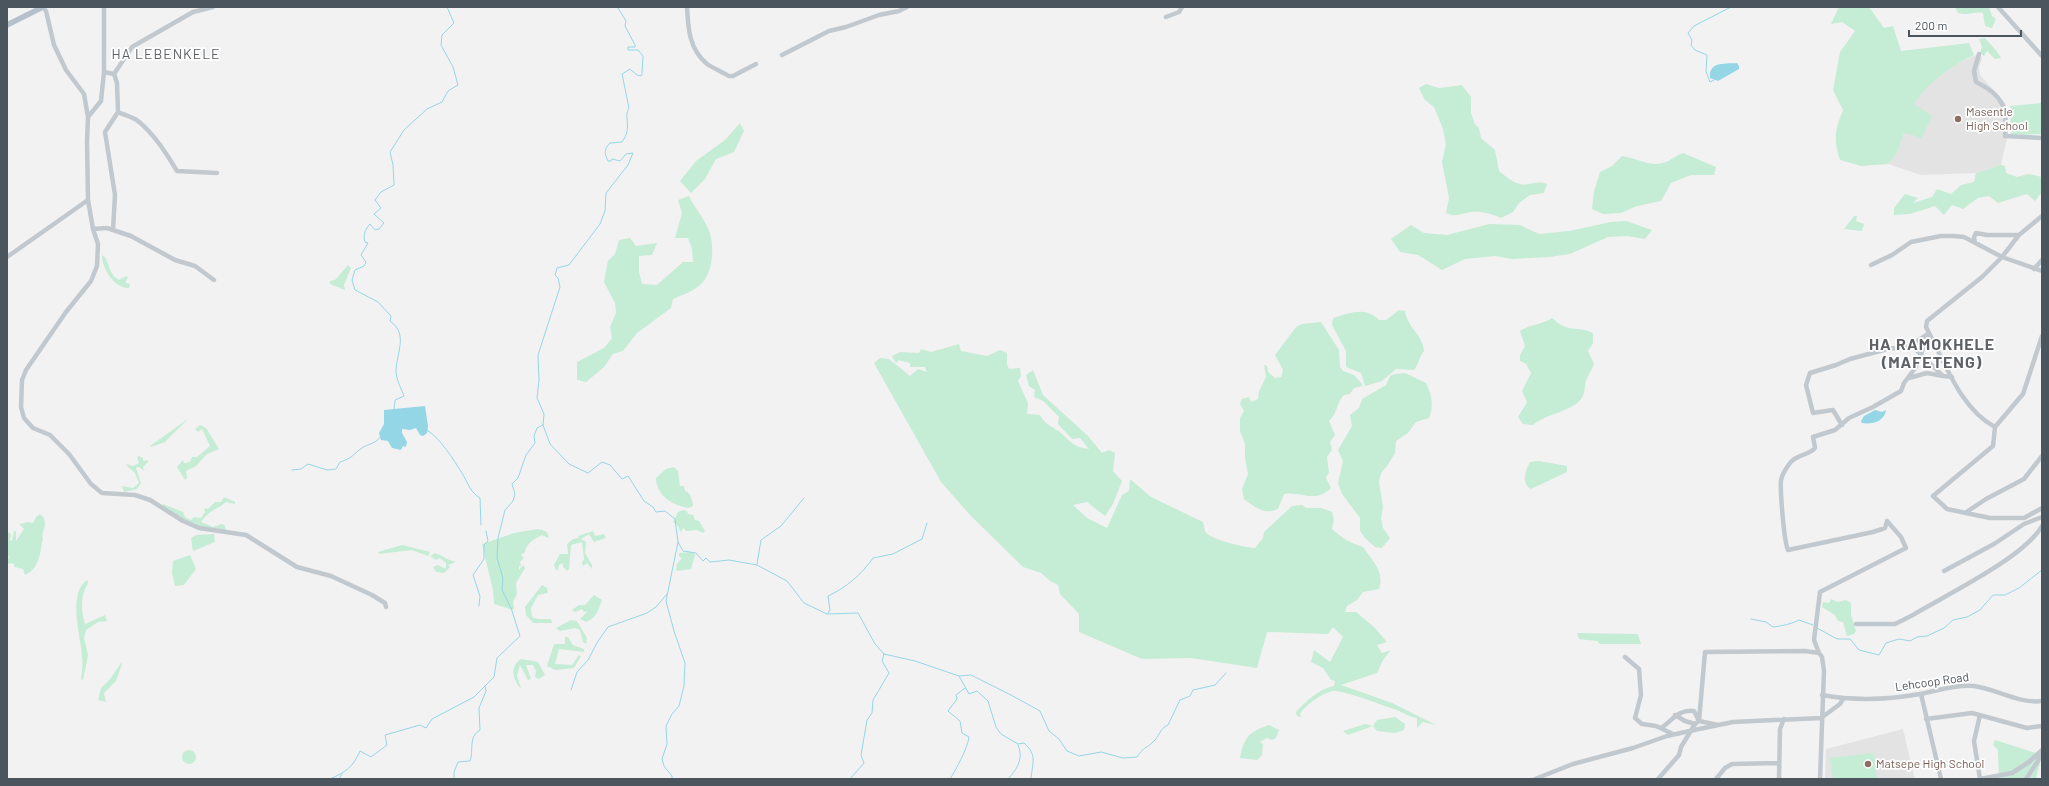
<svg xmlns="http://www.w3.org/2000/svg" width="2049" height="786" viewBox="0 0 2049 786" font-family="Barlow,sans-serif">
<rect width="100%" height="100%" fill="#f3f2f2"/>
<path fill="#e4e3e3" d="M1980 53 1982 59 1979 67 1980 75 2006 104 2008 134 2001 165 1976 173 1921 175 1888 164 1897 153 1914 104 1926 87 1954 65Z
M1903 729 1915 779H1825L1826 749Z"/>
<path fill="#c5ecd4" d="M1839 7H1869L1884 28 1893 26 1901 51 1969 43 1974 55C1949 67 1930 81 1914 104L1932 116 1921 139 1913 135 1904 133 1897 153 1888 164 1861 166 1840 160C1833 138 1835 131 1843 110L1833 90 1840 52 1855 31 1842 22 1831 24Z
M1955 7H1989L1992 16 1996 19 1992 28 1985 26 1983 13C1972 11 1971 16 1958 13Z
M1985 38C1991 45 1997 50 2001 58L1995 59 1987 51 1984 56 1980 53 1982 47 1979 39Z
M1426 84 1439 88 1462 85 1471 97V113L1475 124 1479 128 1481 138 1495 150 1499 171C1506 177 1518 187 1528 184 1536 183 1539 181 1547 184L1544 193 1530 195 1519 203 1513 212 1501 218C1492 214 1481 211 1472 212 1462 213 1456 218 1446 213L1449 198 1442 162 1446 144 1443 129 1434 107 1425 100 1419 88Z
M2042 103V134L2011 135 2010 106Z
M740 123 744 131 734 152 716 159 705 179 691 193 680 181 696 161 725 140Z
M1683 153 1716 167 1714 175H1691L1671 183 1661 201 1637 206 1621 213 1603 214 1592 209 1594 191 1600 172 1612 166 1622 156C1638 158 1650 168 1666 162 1672 160 1676 155 1683 153Z
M2001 165 2005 166 2006 173 2017 177 2028 174 2042 177V192L2035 201 2027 194 1998 203 1989 196 1978 198 1963 209 1952 205 1944 215 1935 206 1910 214 1894 215V208L1905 194 1918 198 1913 203 1932 197 1937 189 1951 194 1961 185 1974 182 1976 173Z
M689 196C694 207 703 217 708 228 715 244 714 273 700 285 692 292 682 295 673 299L671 308 637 333 623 351 613 354 604 367 586 382 577 380V362L604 348 612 338 610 327 616 313 615 303 604 282 608 261 615 254 619 240 630 238 636 246 657 243 652 255 639 256V272L642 284 657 285 683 262H693L692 249 688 238H675L682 213 678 200Z
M1854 216H1857L1856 221 1864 224 1862 231 1844 229Z
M1626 221 1652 230 1645 239 1627 236 1608 237 1570 254 1550 257 1512 259 1495 256 1465 259 1442 270 1418 255 1400 252 1391 239 1411 225 1424 233 1447 235 1489 224 1520 225 1539 234 1569 231 1611 222Z
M102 255C111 260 106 273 119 280L126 276 128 277 125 283 130 284 129 288C114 288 102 269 102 255Z
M348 265 351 268 344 285 345 290 330 284V281L335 280Z
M1399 310 1405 311C1407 327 1423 335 1424 351 1419 357 1419 364 1414 370L1396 369 1382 381 1365 386 1361 373 1346 367V351L1332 325 1333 318C1350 313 1365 306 1379 320H1386Z
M1552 318C1570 334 1576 325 1593 333V343L1588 351 1594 364C1592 369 1589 374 1587 378 1584 385 1586 392 1581 399 1573 411 1545 414 1533 425L1523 424 1518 417 1527 402 1522 391 1531 373 1526 364 1520 361V355L1525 346 1520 331C1530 324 1542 325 1552 318Z
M1321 322 1339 350 1340 367 1343 371 1354 375 1362 384V386L1354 388 1350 394 1344 395C1336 403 1338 413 1329 421L1335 435 1330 442 1332 450 1327 457 1329 472 1326 478 1331 488C1314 504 1303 491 1284 494L1278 509C1264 515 1256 508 1244 499L1242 489 1248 474 1245 458V444L1240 431V418L1244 411 1240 404 1242 399 1249 397 1251 402 1258 399 1259 391 1266 377 1264 365 1267 366 1268 372 1275 378 1281 377 1283 370 1275 355 1296 327 1302 324Z
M959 344 961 351 987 356 1000 350 1007 353V364L1009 369 1020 368 1021 376 1018 381 1028 403 1027 414 1040 415C1046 425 1048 424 1057 430 1071 440 1069 446 1089 449L1080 438 1072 439 1058 424 1059 417 1043 401 1034 397 1035 390 1029 386 1026 375 1033 370 1043 395 1088 436 1102 453 1109 450 1115 453 1113 471 1122 481 1113 504 1105 516 1087 502 1073 505 1087 518 1107 528 1122 495 1129 491 1130 479 1151 497 1203 522C1204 525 1204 528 1205 531 1207 539 1247 548 1255 548L1263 538 1264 532 1292 506 1302 505 1306 508H1321L1332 512 1334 520 1332 529C1342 538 1350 543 1363 547 1372 560 1385 572 1379 589L1363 592 1357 600 1347 606 1345 612H1356L1374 627 1387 642 1377 645 1382 653 1391 650 1383 660 1377 673 1341 685 1392 703 1436 725 1423 722 1417 728V718C1409 717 1404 713 1397 710 1384 706 1344 690 1334 691 1322 692 1307 705 1300 713L1301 717 1297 716 1296 712C1306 701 1319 689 1334 686L1335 681 1331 680 1323 668 1311 662 1314 650 1330 662 1343 637 1333 627 1328 634 1267 632 1257 668 1191 658 1142 659 1079 632V614L1060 594 1058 585 1050 581 1041 573 1023 567 970 515 941 482 874 363 880 358 889 359 910 376 918 369 927 372 925 367H910V363L899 360 896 363 892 356 900 352 919 353 921 349 931 352Z
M1405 373 1426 383C1432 395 1434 406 1429 418L1416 422 1408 433 1396 441 1395 453 1387 466 1381 473 1379 482 1383 507 1381 518 1383 528 1390 538 1382 548 1375 547 1365 538 1360 531V518L1342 494 1338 483 1343 461 1338 450 1352 426 1350 415 1359 408 1362 399 1386 385 1390 376 1395 374Z
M188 419 165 442 151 447 150 446Z
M200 425 206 428 219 449 207 454 196 466 186 471 187 478 185 480 177 467 183 460 184 463 190 462 192 457H197L210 446 202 429 198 432 195 429Z
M139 456 143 458V461L148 460V462L143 467 144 471 139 467 136 468 141 483 137 489 124 492 122 486 133 488 139 483 135 473 125 464 133 466 139 463 137 457Z
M1539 461 1567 466V472L1531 489C1521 483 1525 471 1530 462Z
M674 467 678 471 680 486H684L685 491C691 493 692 499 693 506L689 508C674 506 656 496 656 478L666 469Z
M224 497 235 502V504L226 502C216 511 211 508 201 522L213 527 222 524 225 526 226 533 199 528 161 507 163 504 183 512 185 517 191 520 194 517 201 518 205 512 204 508 208 509 215 502H221Z
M683 510 687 511 688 514 693 515 695 520 699 521 705 531 703 533 697 530 686 531 684 528 680 532 679 527 673 522 678 512Z
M40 514 44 518 45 525 42 536 43 538C40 552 40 568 25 575L23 569 15 567 13 563 7 564V558H10L7 555V532L11 534 10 540 12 541 14 531H16V541L24 529 20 525V524L28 522 33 523 36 517Z
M537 529C544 530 548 531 549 538L542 535C534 539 526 544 525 552L521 555 524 558 520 562 521 566H519V570L523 565 525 568 516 583 517 594 513 602 514 608 513 610 494 604 493 590 482 544 514 533Z
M593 531 595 536 604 534 606 538 594 542 589 534 581 539 586 542 585 553 592 565V569L587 563 583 566 582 563 584 559 582 542 571 545 569 569 567 571 563 567V563L559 565 558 570H556L554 565 560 554H568L567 544 573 539 579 538 578 536Z
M214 534 215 542 193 551 191 538 196 535Z
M402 545 430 552 428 556 412 550 379 554 378 552Z
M694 552 695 555 691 569 676 571 677 564 682 558 679 557V553Z
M435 553C443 555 447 561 455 561L454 563 448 565 450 567 444 573 436 572 433 567 438 565 446 569V563L440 558 436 560 430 556Z
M190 555 196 569 184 585 175 586 172 573 173 561Z
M87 580 88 583C80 596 81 610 85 624L105 615 107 621 98 622 86 630 84 638 88 655 83 680 81 679C82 672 83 664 82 657 81 637 67 594 87 580Z
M542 585 547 588 548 593 538 595 531 608 532 617 538 619H551L552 623H533L526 615 525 607Z
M594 595 602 600C598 611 597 617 586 622L580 619 588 611 584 612 582 609 575 612 572 610 579 605H585Z
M1831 599 1838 602 1846 600 1851 603V615L1856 631 1854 634 1847 636 1843 622 1838 621 1835 615 1822 607 1823 602 1829 603Z
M571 620 577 621 587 638 586 644 583 642 580 630 575 628 560 631 556 628Z
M1577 633 1638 634 1641 644H1600L1597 641 1579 639Z
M565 637H568L573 645 584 649V652L559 649 555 664 572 665 579 655 581 656 574 668 555 670 547 666 554 644H565Z
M521 659 538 662 545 675 539 679 535 677 536 671 533 665H526L531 679 528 680 520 665 517 675 521 689C513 680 509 667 521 659Z
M122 662V664L116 681 104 693 106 702 98 700 101 688 110 679Z
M1395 717 1405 724 1404 730 1395 733 1377 731 1373 726 1348 735 1343 731 1365 724 1373 726 1377 720Z
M1269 725 1279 730 1276 738 1272 740 1267 738 1260 742 1263 744 1262 755 1257 760 1240 758C1244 737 1249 732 1269 725Z
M1995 740 2042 755 2036 779H1999L1998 750 1993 745Z
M182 757a7 7 0 1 1 14 0a7 7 0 1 1-14 0Z
M1874 753 1877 779H1833L1830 758Z"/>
<path fill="#95d6e6" d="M1737 63 1739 66V69L1718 81 1710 78C1708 61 1726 64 1737 63Z
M425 406 428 426 427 433 423 436 420 435 416 428 410 430 402 429V433L407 442 406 447 403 446 401 450 392 448 388 441 381 440 379 433 384 424V410Z
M1875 410 1882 412 1886 410C1885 421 1872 425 1862 423L1861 421 1864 416Z"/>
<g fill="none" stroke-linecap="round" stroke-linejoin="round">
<path stroke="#95d6e6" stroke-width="1" d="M615 7 618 8 626 21 625 26 635 45V47H628V50H638L643 56 642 74 641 76 637 75 630 69 622 74 629 108C623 117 633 127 622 142L610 143C604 149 604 153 608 161H611L612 159 620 161 626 154 633 153 628 165 606 193 605 211 600 224 569 265 557 268 555 275 558 278 560 287 538 355 539 380 537 398 544 414 543 425 550 444 569 464 588 473 602 462 610 465 622 479 628 476 644 501 653 507 656 512 665 511 675 519 678 542 683 551 696 553 703 561 706 558 710 562 729 560 757 565 787 581 804 603 827 614 858 613 875 644 884 654 915 661 959 676 971 675 1011 695 1040 711 1049 731 1059 739 1067 751 1079 756 1101 752 1123 758 1137 757C1143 747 1146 749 1153 742 1159 737 1160 728 1168 725L1180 700 1190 696 1193 690 1215 685 1226 673
M1714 80 1710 82 1706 71 1707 55 1695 50 1691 45 1692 40 1688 33 1694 26 1731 7
M394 410 395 400 404 396C401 388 396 379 396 371 396 354 409 334 390 321L391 316 378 302 355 290 352 280 355 270 364 266 366 262 361 255 368 243 365 242C363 234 365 230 370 224L375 230 379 229 384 223 374 214 381 208 375 200 381 192 394 185 393 165 390 152 404 130 427 109 442 102 448 91 458 85 453 67 441 45 442 35 454 23 447 7
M427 430C441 439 453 459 462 473 468 483 470 492 480 498L481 525
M292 470 301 469 308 464 327 470 336 469 340 462C353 458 352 455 362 448 370 443 376 444 381 436
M757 564 761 540 781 526 804 498
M479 606 480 596 473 575 484 559V545L488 541 486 531
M828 613 830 610 828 596C847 587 861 575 873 558L893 554 922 539 927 523
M1751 619 1766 622 1773 627C1781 626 1792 624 1799 620L1813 625
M1817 628 1837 639H1850L1859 650 1879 655 1886 643 1899 639 1910 641 1917 637 1927 636 1944 628 1953 620 1967 617 1980 610 1993 595H2005L2019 588 2042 570
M959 676 969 694 977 691 988 701 996 727 1001 734 1018 744 1024 743C1038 755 1032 764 1031 779
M571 690 577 672 588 660 598 641 608 627 647 613 656 607 667 594
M330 779C346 772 353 767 360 751L371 757 387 745 385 735 420 725 426 728 432 719 474 697 494 677 497 658 520 636 511 608 502 590 503 578 497 558 498 538 505 510 513 501 515 494 512 484 518 478 526 455 535 443 534 436 537 428 543 425
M339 779 342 774
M454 779V772L458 762 470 761C474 750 468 737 480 730L479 708 486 691 485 686
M672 779V776L664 766 662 759 667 744 666 726 672 714 679 706 684 686 685 663 674 631 666 601 678 542
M850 779 864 763 861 755 867 720 872 713 873 700 889 673 882 661 884 654
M950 779C956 770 968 747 969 737L962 733 960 721 948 711 957 699 956 695 965 688
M1008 779C1017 769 1024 759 1018 745"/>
<path stroke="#c1c9cf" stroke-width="4.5" d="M43 7 46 11 54 45 66 70 84 94 88 117
M104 7V72L101 101 88 117 87 141 88 200 93 229 98 244 97 266 91 281 66 312 26 370 22 380 21 407 24 418 33 428 50 435 69 454 91 484 102 493 135 495 150 500 183 521 199 528 246 535 297 567 331 576 372 595 385 603 386 607
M687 7C688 28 689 49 707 64 713 68 722 72 729 76H733L756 64
M1998 7 2042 56
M1166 17 1179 12 1182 7
M1979 54 1974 71 1976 82C2003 95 2008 108 2005 136L2042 138
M782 55 829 31 846 27 879 15 899 11 907 7
M104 72 114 74 132 47 193 12 213 7
M118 112C124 115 133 117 138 121 155 135 166 153 177 171L217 173
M93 229 107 228 131 236 175 260 195 266 214 280
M113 230 115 195 105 132 118 112 117 83 114 74
M1975 243 1974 237 1976 233 1987 235H2019
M7 257 88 200
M1871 265 1892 255 1911 242 1941 236H1954L1964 237 2002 257 2042 271
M2034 269 2042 260
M1929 333C1946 365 1961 409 1995 427
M2042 336 2023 394 1995 427 1993 446 1933 496 1947 509 1990 518H2024L2042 508
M1911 345 1943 376 1952 377
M1909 378 1927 373 1943 376
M1842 425 1833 410 1813 413 1806 385 1810 373 1836 365 1850 359 1891 348 1901 349 1911 345 1929 333 1926 327 1927 321 1982 277 2002 257 2019 235 2042 216
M1965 513 1986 499 2024 479 2042 456
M1944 571 1994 544 2024 524 2042 517
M1856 624H1895L1911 616C1944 596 2024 558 2042 526
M1819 653 1814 640 1820 592 1906 548 1901 537 1887 521 1885 528 1873 532 1788 550C1784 542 1780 490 1781 480 1782 475 1787 467 1790 463 1797 454 1808 456 1815 448L1813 437 1835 430 1849 418 1873 407 1901 391 1904 383 1916 367 1929 333
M1625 657 1639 669 1641 695 1635 718 1642 724 1656 726 1673 734
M1921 694 1941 779
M1822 695C1855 701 1886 700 1920 694 1937 691 1956 684 1974 686 1997 689 2018 704 2042 701
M1675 715 1685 721 1695 724
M1926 719 1972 713 2027 728 2042 726
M1718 725 1699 721 1705 652 1805 651 1819 653 1822 657 1824 671 1820 779
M1535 779 1573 764 1633 748 1667 736 1699 729 1733 722 1821 718 1840 704 1843 699
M1658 779 1679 755 1681 747 1695 724 1699 721 1694 711C1678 709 1672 721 1661 728
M1716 779 1725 768 1732 764 1779 763
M1779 779 1780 729 1784 719
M1980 779 2012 773 2029 762 2042 750
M1980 779 1974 741 1980 715
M2026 779 2038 761 2041 751"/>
<path stroke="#b4c1cd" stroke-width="5.5" d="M7 25 43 7"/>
</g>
<g fill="#8d6e63" stroke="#fff" stroke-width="1.5">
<circle cx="1958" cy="119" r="4"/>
<circle cx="1868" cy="764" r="4"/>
</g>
<g text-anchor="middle" stroke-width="3.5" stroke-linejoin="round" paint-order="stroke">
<g font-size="12" fill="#785e54" stroke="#fff" text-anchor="start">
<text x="1966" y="116">Masentle<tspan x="1966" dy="14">High School</tspan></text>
<text x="1876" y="768">Matsepe High School</text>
</g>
<g font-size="12" fill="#4b555d" stroke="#fff">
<text transform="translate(1932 682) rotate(-8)" y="4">Lehcoop Road</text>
</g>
<g font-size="14" letter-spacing="1" fill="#5e6266" stroke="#fff">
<text x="166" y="59">HA LEBENKELE</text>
</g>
<g font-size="16" font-weight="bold" letter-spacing="1" fill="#5e6266" stroke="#fff">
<text x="1932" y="350">HA RAMOKHELE<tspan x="1932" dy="18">(MAFETENG)</tspan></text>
</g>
</g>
<rect width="2049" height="786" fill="none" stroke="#4b555d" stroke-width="16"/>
<path d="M1909 30v6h112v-6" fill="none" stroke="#4b555d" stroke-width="2"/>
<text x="1915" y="30" font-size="12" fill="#4b555d" stroke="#ffffff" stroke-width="3" paint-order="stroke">200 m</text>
</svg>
